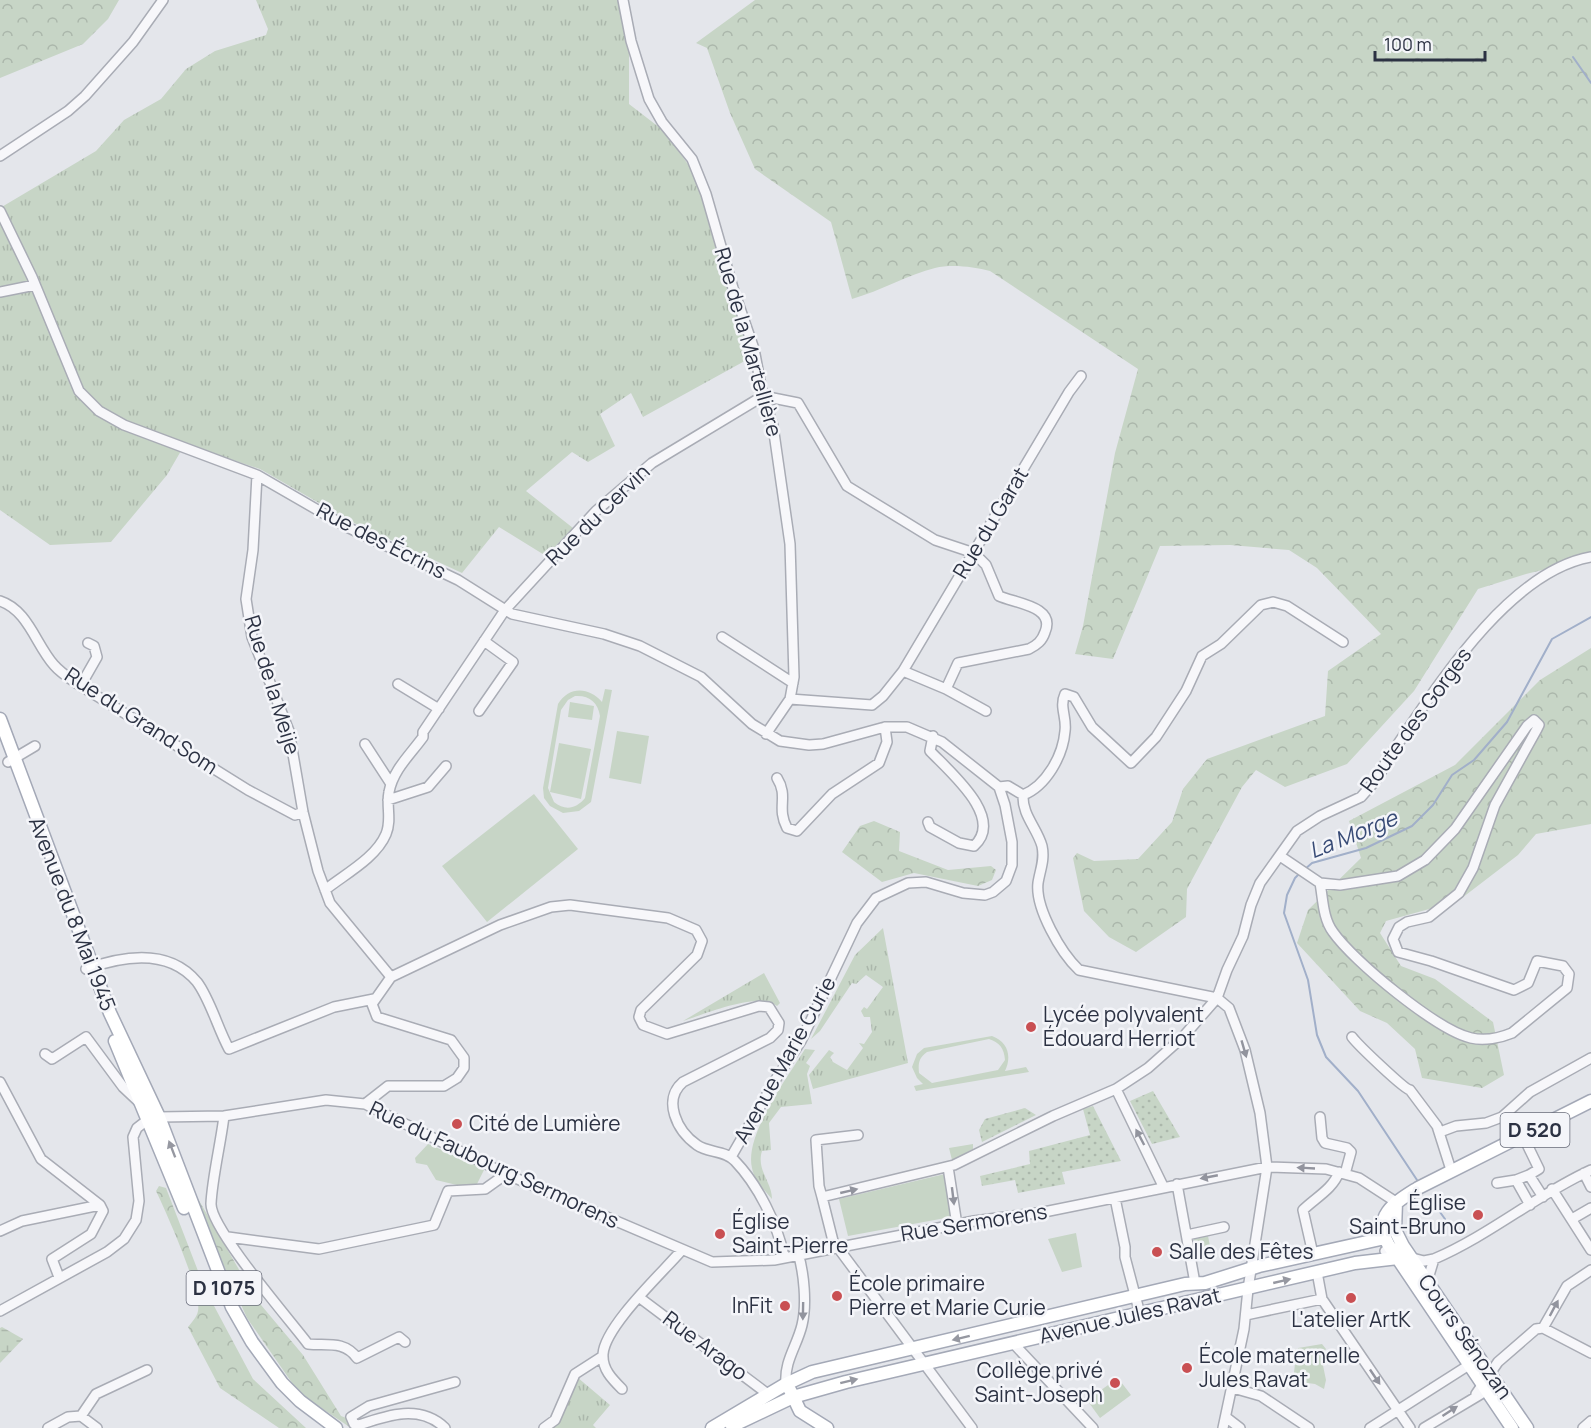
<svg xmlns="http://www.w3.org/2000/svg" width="1591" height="1428" viewBox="0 0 1591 1428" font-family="Manrope,sans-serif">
<defs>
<pattern id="grass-tufts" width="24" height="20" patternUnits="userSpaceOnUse" patternTransform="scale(1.5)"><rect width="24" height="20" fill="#c7d5c6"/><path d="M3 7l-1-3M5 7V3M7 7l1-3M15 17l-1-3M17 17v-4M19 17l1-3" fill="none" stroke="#abb7ab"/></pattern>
<pattern id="forest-crowns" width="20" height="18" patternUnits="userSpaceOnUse" patternTransform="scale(1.5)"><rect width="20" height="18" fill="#c7d5c6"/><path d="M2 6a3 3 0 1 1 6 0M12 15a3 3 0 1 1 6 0" fill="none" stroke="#abb7ab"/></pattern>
<pattern id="wetland-marsh" width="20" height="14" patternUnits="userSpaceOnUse" patternTransform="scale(1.5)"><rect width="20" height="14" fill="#c7d5c6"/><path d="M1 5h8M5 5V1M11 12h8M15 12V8" fill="none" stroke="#abb7ab"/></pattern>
<pattern id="garden-dots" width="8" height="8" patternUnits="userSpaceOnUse" patternTransform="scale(1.5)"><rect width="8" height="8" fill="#c7d5c6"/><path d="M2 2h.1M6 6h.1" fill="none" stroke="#abb7ab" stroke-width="1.8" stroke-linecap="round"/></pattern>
</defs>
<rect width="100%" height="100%" fill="#e4e6eb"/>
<path fill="url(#grass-tufts)" d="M256 0H618L629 53V104L664 131 695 174 752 357 643 417 631 393 600 414 615 446 588 462 572 452 526 491 573 528 546 556 499 527 462 573 352 522 260 469 185 444 167 475 111 542 50 545 0 510V208L96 151 124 120 161 99 186 69 215 51 266 35 268 29Z
M883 928 908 1063 813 1089 809 1075 829 1050 834 1053 830 1057 833 1062 847 1070 863 1048 859 1043 864 1044 872 1032 870 1017H864L861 1011 864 1007 867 1009 883 987 866 975 856 984 852 983 820 1031 811 1039 855 955Z
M764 973 780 1003 777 1006C759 991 705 1014 683 1021Z
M805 1049 815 1050 806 1063 810 1066 807 1074 812 1104 781 1107 769 1123 771 1150 762 1151C756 1170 772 1182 772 1199 764 1190 754 1180 752 1168 744 1135 788 1077 805 1049Z
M973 1144V1149L952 1160 949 1148Z
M577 1377 610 1405 593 1425 596 1428H551Z"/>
<path fill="url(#forest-crowns)" d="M0 0H119L108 19 83 44 0 78Z
M755 0H1591V558L1526 574 1478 589 1414 691 1347 764 1285 787 1256 770 1242 787 1187 889 1186 917 1136 952 1109 937 1084 911 1073 858 1077 853 1094 861 1138 859 1172 822 1183 789 1207 759 1325 716 1328 671 1381 634 1317 568 1289 550 1230 545 1160 546 1113 659 1075 654 1083 626 1115 453 1138 369 990 271C974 267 952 264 935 268 910 274 880 291 852 299L831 222 755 169 730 113 707 48 696 43Z
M1591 648V824L1536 834 1518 855 1458 901 1386 921 1380 933 1401 966 1435 979 1493 1022 1504 1075 1482 1088 1422 1078 1415 1049 1387 1023 1360 1011 1297 943 1308 910 1361 858 1349 821 1455 765 1540 680Z
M874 821 900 832 899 851 948 870 991 866 996 870 992 880 978 886 914 873 882 882 842 852 860 826Z
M159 1186 166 1188 205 1289 253 1379 306 1428H279L220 1388 188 1327C191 1323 197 1317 198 1311 202 1292 166 1212 156 1191Z
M197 1197 256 1299 303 1355 341 1416 365 1425 363 1428H351L299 1393 247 1318 194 1199Z"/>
<path fill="url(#wetland-marsh)" d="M2 1327 23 1339 0 1363V1328Z"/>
<path fill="#c7d5c6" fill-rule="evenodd" d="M605 689 612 690 591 802 579 811 563 813 550 806 544 798 543 788 558 704C569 686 589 687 602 702ZM575 696C589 695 598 702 600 716L585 798C576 809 565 811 554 802L548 788 561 710 568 700Z
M570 702 594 706 592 720 568 717Z
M617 731 649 736 641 784 609 778Z
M559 743 591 749 581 799 550 792Z
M534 794 578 849 487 922 442 866Z
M992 1036C1008 1042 1012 1056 1005 1071L1026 1067 1029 1072 916 1091 914 1086 923 1084 917 1078 912 1067 917 1054 924 1048ZM989 1039C1000 1043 1004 1048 1005 1060L998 1070 932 1083 919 1073C918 1063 919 1058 927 1052Z
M428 1144 485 1168 476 1186H461L436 1180 427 1165 416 1163 415 1158Z
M945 1174 951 1217 848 1236 839 1199Z
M1076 1233 1082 1267 1062 1272 1048 1239Z
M1208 1236 1211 1251 1197 1253 1194 1239Z
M1322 1344 1326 1349 1321 1356 1326 1380 1324 1389 1315 1384 1293 1381 1295 1364H1298L1299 1356 1296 1355 1298 1348Z
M1118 1378 1131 1395 1100 1418 1087 1400Z"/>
<path fill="url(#garden-dots)" d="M1153 1091 1180 1137 1152 1144 1130 1101Z
M1093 1106 1121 1161 1062 1172 1065 1184 1018 1193 1015 1180 982 1186 980 1176 1030 1164 1029 1151 1090 1135 1083 1109Z
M1025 1108 1036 1115 982 1142 979 1130 985 1119Z"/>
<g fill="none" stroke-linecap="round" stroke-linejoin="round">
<path stroke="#a1afc9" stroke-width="2" d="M1573 57 1591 83
M1304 870 1312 863 1366 848 1412 826 1433 805 1452 775 1474 760 1507 722 1552 639 1591 617
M1300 873 1295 878 1287 895 1284 913 1308 980 1317 1035 1326 1057 1358 1091 1417 1180
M1437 1208 1445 1219"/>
<g stroke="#a9acb5" stroke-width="12">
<path id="minor" d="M623 0 631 41 649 99 662 122 692 159 706 194 733 288 754 349 763 396 773 426 790 544 794 677 790 699 766 734
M0 156 68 111 85 96 133 42 163 0
M0 211 32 277 79 391 99 411 124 425 257 475 347 527 458 580 512 614 604 634 640 646 701 677 752 724 780 741 809 745 823 744 885 727H907L942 742 999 787 1005 805 1012 842V865L1006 881 993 892 985 895 963 893 926 882 908 883 876 898 857 923 801 1041 776 1079 731 1157
M0 292 35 285
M257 475 253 550 246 599 252 637 289 731 303 812 318 871 330 903 391 977
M0 601C28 610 36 645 54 665 60 672 69 678 76 683L248 790 295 815 303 812
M722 637 793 683
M903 671 946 689 986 711
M398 684 439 709
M81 685 97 657 94 646 88 643
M790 699 872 705 883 696 903 671 1069 392 1081 376
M479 711 513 662 484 641
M1534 720 1539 725 1537 729 1495 805 1473 868 1459 893 1429 917 1407 922 1399 927 1393 939 1398 952 1431 961 1514 990 1528 983 1537 961 1563 966 1569 974 1567 988 1512 1033C1500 1038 1484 1041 1471 1038 1437 1030 1353 961 1333 932 1323 919 1323 899 1320 883L1340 885 1398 876 1425 860 1455 829 1527 726Z
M365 744 391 784
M8 762 35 746
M777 778C789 797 776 807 787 828L797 831 832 794 879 763 887 742 885 727
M999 787 1008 786 1023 795C1022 815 1037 828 1042 846 1045 860 1040 870 1038 883 1035 908 1061 953 1079 970L1217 998
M1023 795C1046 786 1063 756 1065 731 1067 717 1059 707 1065 694L1074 697 1092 727 1131 763 1156 737 1186 691 1202 656 1221 644 1261 605 1273 602 1287 606 1343 642
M388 800 428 787 446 766
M928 822 930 827 959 843 974 846C1005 818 951 773 930 751L933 736
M1280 856 1320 883
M325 890C345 874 376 858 386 834 392 820 386 806 389 792 393 770 410 755 423 737V732L505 610 596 511 652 463 763 396 798 403 847 486 935 540 974 553 986 565 999 596C1014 603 1056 606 1045 632 1042 641 1037 645 1029 649L958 663 946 689
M86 969C122 956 169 948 197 982 210 999 218 1029 229 1049L334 1007 374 999
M1217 998 1229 1008 1245 1050 1260 1113 1267 1167 1248 1289 1244 1329 1223 1428
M1352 1037C1358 1045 1404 1089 1410 1090L1437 1126 1451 1170
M45 1054 52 1059 86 1037 123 1087 139 1102
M0 1082 41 1159 100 1205
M1116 1089 1163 1186
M365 1104 388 1086H444L457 1078 464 1068V1058L451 1040 377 1017 372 1004 391 977 500 925 551 907 570 905 668 918 696 930 702 941 697 955 641 1010 639 1017 643 1025 667 1034 759 1006 769 1007 779 1023 778 1030 770 1038 683 1082C662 1100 677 1131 697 1145 708 1153 725 1150 735 1161 758 1185 777 1223 784 1256
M224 1116C221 1142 212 1179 211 1204 211 1229 289 1319 308 1344 326 1346 344 1340 357 1358L399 1337 405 1342
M159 1117 224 1116 326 1100 365 1104 506 1174 712 1262 774 1260 974 1221 1044 1212 1267 1167 1326 1169 1359 1178 1396 1202
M1320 1117 1322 1138 1325 1143 1347 1148 1351 1152 1345 1174
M1440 1132 1456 1126 1486 1123 1502 1117 1530 1092 1591 1058
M1523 1136 1539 1169 1529 1175
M948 1167 957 1225
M1584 1173 1591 1187
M1497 1183 1516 1180
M1177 1184 1195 1283
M1552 1189 1591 1250
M822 1197 819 1186 816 1140 858 1135
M1115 1198 1125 1247V1257L1140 1314
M1530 1205 1516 1180 1529 1175 1543 1197
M1572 1219 1591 1208
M0 1231 22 1221 100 1205 103 1211 91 1234 52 1259 59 1277
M1187 1235 1224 1227
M228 1237 319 1249 434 1225 448 1191 485 1189 506 1174
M1385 1251 1424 1261 1434 1259C1490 1235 1536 1195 1591 1170
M1313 1254 1303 1210C1315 1198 1333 1189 1339 1172
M1317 1272 1322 1299 1410 1428
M1427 1282 1434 1259
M640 1298 769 1395
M0 1311 107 1252 124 1239 136 1220 139 1201 133 1137 137 1128 146 1121
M1246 1315 1322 1299
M1543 1328 1591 1353
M1013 1343 1093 1428
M786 1384C784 1361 797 1346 802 1325 807 1304 804 1273 798 1253
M1233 1388 1261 1396 1309 1428
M622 1389C612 1379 602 1369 603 1354 605 1326 662 1273 681 1251
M1476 1394 1498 1362 1536 1329 1543 1328 1567 1286 1591 1270
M81 1416 96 1394 147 1370
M1227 1418 1240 1428
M48 1428 68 1417 81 1416 97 1428
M445 1428C420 1404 388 1415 359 1425L354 1424 351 1417 369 1406 455 1382
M544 1428 555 1420 575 1374 603 1356
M972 1428 833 1241 822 1197 954 1165 1053 1116 1116 1089 1148 1068 1183 1037 1217 998 1227 970 1243 936 1251 905 1260 883 1297 831 1320 816 1361 797 1376 780C1381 774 1383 767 1387 760 1433 693 1506 572 1591 557
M1370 1428 1469 1365
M1424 1428 1481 1394
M1583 1428 1591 1421"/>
</g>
<g stroke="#a4a9b7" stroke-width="15">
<path id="major" d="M0 719 110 1013 159 1117 232 1307 252 1342 282 1383 300 1401 336 1428
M115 1041 184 1208
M1396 1202 1395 1230 1403 1246 1527 1428
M790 1390 800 1411 827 1428
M732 1426 793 1397 846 1382 1355 1263 1398 1258
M712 1428 786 1384 812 1372 1185 1284 1205 1283 1259 1266 1385 1238
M1512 1428 1388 1244C1372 1215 1396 1202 1418 1188L1591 1101"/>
</g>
<use href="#minor" stroke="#f7f7fa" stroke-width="9"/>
<use href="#major" stroke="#fff" stroke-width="12"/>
</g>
<defs><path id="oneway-solid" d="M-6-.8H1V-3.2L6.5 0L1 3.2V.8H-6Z" transform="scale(1.5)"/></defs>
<g fill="#92949e">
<use href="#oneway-solid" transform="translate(1244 1049) rotate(74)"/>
<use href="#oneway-solid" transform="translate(1140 1137) rotate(-118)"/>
<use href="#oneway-solid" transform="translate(1306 1168) rotate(-177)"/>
<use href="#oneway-solid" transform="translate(1209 1177) rotate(169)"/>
<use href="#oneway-solid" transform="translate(849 1191) rotate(-13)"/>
<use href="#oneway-solid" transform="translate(953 1196) rotate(83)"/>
<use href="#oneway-solid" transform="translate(1554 1308) rotate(-62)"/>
<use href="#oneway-solid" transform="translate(803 1311) rotate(91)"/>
<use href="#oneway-solid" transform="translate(1375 1377) rotate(56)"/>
<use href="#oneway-solid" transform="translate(1450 1411) rotate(-33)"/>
</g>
<g fill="#9698a1">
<use href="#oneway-solid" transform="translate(172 1149) rotate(-111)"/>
<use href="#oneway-solid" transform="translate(1282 1281) rotate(-13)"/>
<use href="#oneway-solid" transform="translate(961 1338) rotate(166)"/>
<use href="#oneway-solid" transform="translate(849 1381) rotate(-14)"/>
</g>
<g fill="#c95053" stroke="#f4f5f9" stroke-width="2">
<circle cx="1031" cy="1027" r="6"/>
<circle cx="457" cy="1124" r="6"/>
<circle cx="1478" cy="1215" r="6"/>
<circle cx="720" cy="1234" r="6"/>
<circle cx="1157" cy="1252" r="6"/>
<circle cx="837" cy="1296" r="6"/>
<circle cx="1351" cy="1298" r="6"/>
<circle cx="785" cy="1306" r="6"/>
<circle cx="1187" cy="1368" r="6"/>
<circle cx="1115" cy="1383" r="6"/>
</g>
<g text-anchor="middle" stroke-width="5" stroke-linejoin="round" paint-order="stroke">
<g fill="#f4f5f9" stroke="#686c7a" stroke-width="1.5">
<rect x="1500.5" y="1113" width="69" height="34" rx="4.5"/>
<rect x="186.5" y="1271" width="75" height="34" rx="4.5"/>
</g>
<g font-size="20" font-weight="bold" fill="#2c3243">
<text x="1535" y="1137">D 520</text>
<text x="224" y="1295">D 1075</text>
</g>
<g font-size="21" fill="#2c3243" stroke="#f4f5f9">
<text transform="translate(748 342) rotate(74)" y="7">Rue de la Martellière</text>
<text transform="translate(598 515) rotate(-44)" y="7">Rue du Cervin</text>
<text transform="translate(991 523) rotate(-59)" y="7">Rue du Garat</text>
<text transform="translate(381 541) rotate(27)" y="7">Rue des Écrins</text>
<text transform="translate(272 685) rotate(73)" y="7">Rue de la Meije</text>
<text transform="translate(1416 720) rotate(-54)" y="7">Route des Gorges</text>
<text transform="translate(141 721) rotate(33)" y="7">Rue du Grand Som</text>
<text transform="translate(72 914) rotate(69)" y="7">Avenue du 8 Mai 1945</text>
<text transform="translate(785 1060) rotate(-61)" y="7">Avenue Marie Curie</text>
<text transform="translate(494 1165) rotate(25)" y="7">Rue du Faubourg Sermorens</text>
<text transform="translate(974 1223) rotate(-9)" y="7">Rue Sermorens</text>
<text transform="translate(1130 1316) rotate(-13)" y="7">Avenue Jules Ravat</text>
<text transform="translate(1465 1337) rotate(55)" y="7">Cours Sénozan</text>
<text transform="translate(705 1346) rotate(37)" y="7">Rue Arago</text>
</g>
<g font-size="21" fill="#2c3243" stroke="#f4f5f9" text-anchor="start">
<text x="1043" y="1022">Lycée polyvalent<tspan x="1043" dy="24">Édouard Herriot</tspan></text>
<text x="469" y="1131">Cité de Lumière</text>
<text x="1466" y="1210" text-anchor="end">Église<tspan x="1466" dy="24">Saint-Bruno</tspan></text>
<text x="732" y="1229">Église<tspan x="732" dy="24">Saint-Pierre</tspan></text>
<text x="1169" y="1259">Salle des Fêtes</text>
<text x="849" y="1291">École primaire<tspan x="849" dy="24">Pierre et Marie Curie</tspan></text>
<text x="773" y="1313" text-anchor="end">InFit</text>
<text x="1351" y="1327" text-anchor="middle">L'atelier ArtK</text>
<text x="1199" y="1363">École maternelle<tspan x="1199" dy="24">Jules Ravat</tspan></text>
<text x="1103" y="1378" text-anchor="end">Collège privé<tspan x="1103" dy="24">Saint-Joseph</tspan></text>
</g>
<g font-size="22" font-style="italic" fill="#384b76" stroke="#f4f5f9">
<text transform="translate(1353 834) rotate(-22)" y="8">La Morge</text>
</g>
</g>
<path d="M1375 51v9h110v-9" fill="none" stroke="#2c3243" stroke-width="3"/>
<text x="1384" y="51" font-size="18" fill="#2c3243" stroke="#f4f5f9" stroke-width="4.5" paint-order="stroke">100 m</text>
</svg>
